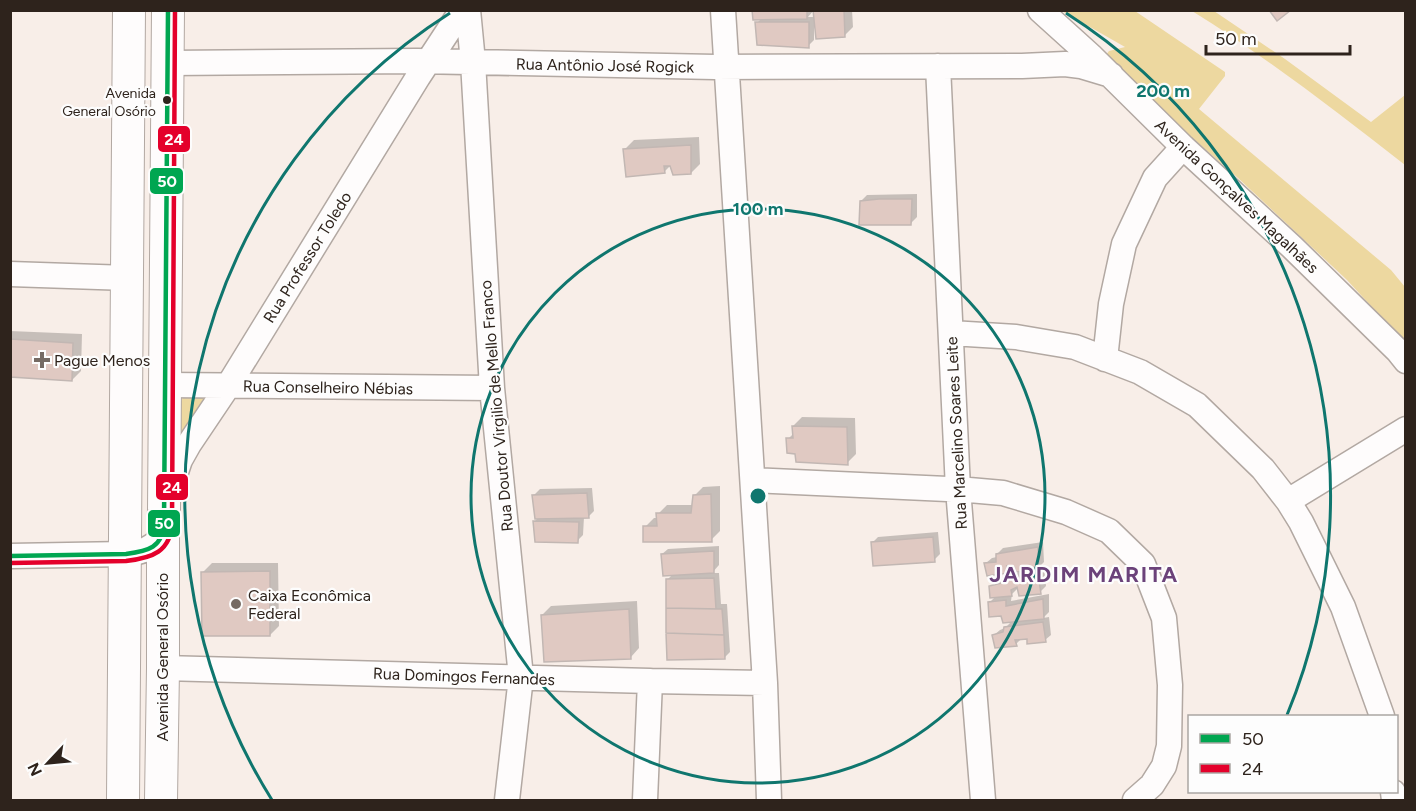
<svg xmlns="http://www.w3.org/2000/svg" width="1416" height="811" viewBox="0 0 1416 811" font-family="Figtree,sans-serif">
<rect width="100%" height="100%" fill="#f8eee8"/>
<path fill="#edd8a0" d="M1062 11H1135L1225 72V76L1199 109 1391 270 1405 287V343L1347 280 1238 178 1108 64 1106 55 1109 51 1125 47Z
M1192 11H1214L1285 59 1371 122 1405 95V165C1336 111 1266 57 1192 11Z
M185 395C193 396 203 394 207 402L183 433H180C180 420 176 405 185 395Z"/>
<path fill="#0003" d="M754 10H814L808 17H815V10H852L853 27 844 36 814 26V40L808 46 757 23 762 18Z
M699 137 700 164 691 173 671 165 664 172 625 149 634 140Z
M917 194V217L911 223 861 201 867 195Z
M10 331 82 334 81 371 72 380 10 375Z
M802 417 855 418 856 454 847 463 797 452 788 439 794 433 793 426Z
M720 486V531L711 540 645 527 654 518H658V514L667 505H694V496L703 487Z
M592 488 594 511 588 517H584L583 535 577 541 535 521 539 517 534 495 540 489Z
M938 532 940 554 934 560 872 543 878 537Z
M1043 542 1044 562 1037 569 1044 568 1046 586 1040 592 1018 588 1012 594 1011 601 1049 594V612L1043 618 1049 617 1051 635 1045 640 1022 638 1016 644 994 635 1000 630 1005 628 1012 621 1002 615 990 602 996 596 991 586 997 581 1004 579 1008 575 1018 573 1015 566 1013 565 1007 571 986 563 992 558 997 557V554L1003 548Z
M719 546V565L712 573H719L721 604H727L730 652 724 658 668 579 673 574 662 554 668 549Z
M212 563H278L279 626 270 635 203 572Z
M637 601 639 648 631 657 542 615 551 606Z"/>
<path fill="#e0c9c2" stroke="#c2b7b3" stroke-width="1.5" d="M752 10H807V19L753 20Z
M813 10H844L845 37 816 39Z
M1269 10H1291L1277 21Z
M755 22H809V48L757 45Z
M691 145V174L673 175 670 166H664L665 173 626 177 623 149Z
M879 199H912L911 225H859L860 201Z
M10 339 73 343 72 381 10 377Z
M792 426 847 427 848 465 796 462 795 454 787 453 786 438H793Z
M587 493 589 518 535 519 532 495Z
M711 494 712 542H643V526H657L656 513H691L693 495Z
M533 521 579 522 578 543 535 542Z
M933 537 935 562 873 566 871 542Z
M1038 547 1039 569 1016 572 1014 567 1007 566 1008 573 987 576 984 563 996 562V554Z
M714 551V573L663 576 661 554Z
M270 571V636H202L201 572Z
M1038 573 1041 594 1019 596 1017 587 1011 590 1012 596 990 598 989 586 1002 583 1001 580Z
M714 578 716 609 666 608V579Z
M1043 599 1044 619 1003 623 1001 616 989 617 988 602 1006 600V606Z
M666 608 722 609 724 635 666 633Z
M629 609 631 659 544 662 541 615Z
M1043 622 1046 642 1027 644V639L1015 640 1017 646 995 648 992 635 1003 632 1004 627Z
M666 633 724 635 725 659 667 660Z"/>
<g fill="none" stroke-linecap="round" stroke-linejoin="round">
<g stroke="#b2a8a2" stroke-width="27">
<path id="minor" d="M468 10 473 62 492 388 521 677 507 800
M723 10 765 683 769 800
M1040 10 1092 57 1183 147 1292 247 1398 351 1406 361
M169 63 417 61 715 67 1022 66 1065 64 1081 66 1111 75
M938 66 958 489 983 800
M10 274 128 278
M951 333 1016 337 1075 347 1140 372 1197 405 1263 469 1288 501 1301 522 1343 607 1382 716
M1105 359 1111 304 1124 244 1155 178 1183 147
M165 385 492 388
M753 480 969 490 1003 493 1066 512 1109 531 1143 564 1164 618 1170 685 1169 746 1164 766 1152 785 1135 800
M170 490 180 460 189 444 228 386 418 77 462 10
M1288 501 1406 429
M10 556 126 554C142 552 152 549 163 536
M163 668 650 681 765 683
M1393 792 1394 800
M645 800 650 681"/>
</g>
<g stroke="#b2a8a2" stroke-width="34">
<path id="major" d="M123 800 129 10
M161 800 163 668V536L164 510 168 10"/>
</g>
<use href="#minor" stroke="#fefcfc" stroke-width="24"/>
<use href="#major" stroke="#fefcfc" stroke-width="32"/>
<g stroke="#fdfdfd" stroke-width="9">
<path id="bus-1" d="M10 556 126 554C148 551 163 548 164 522L168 10"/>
</g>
<g stroke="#fdfdfd" stroke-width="9">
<path id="bus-2" d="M10 563 126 561C152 558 171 552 172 522L175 10"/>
</g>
<use href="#bus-1" stroke="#00a651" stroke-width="4.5"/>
<use href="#bus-2" stroke="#e4002b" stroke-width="4.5"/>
</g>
<g fill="none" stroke="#0f766e" stroke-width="3">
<circle cx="758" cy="496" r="287"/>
<path d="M272 800A573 573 0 0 1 450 13M1066 13A573 573 0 0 1 1287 715"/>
</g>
<circle fill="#2e231c" stroke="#fdfdfd" stroke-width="2" cx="167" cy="100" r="5"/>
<g fill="#756a63" stroke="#fdfdfd" stroke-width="2">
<path d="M39 351h6v6h6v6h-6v6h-6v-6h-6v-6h6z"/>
<circle cx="236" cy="604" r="6"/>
</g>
<g text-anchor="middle" stroke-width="4.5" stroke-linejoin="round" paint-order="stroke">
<g font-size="14" fill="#2e231c" stroke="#fdfdfd" text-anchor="end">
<text x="156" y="98">Avenida<tspan x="156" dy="18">General Osório</tspan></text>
</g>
<g font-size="16" fill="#2e231c" stroke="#fdfdfd">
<text transform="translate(605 65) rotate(1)" y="6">Rua Antônio José Rogick</text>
<text transform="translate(1237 196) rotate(43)" y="6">Avenida Gonçalves Magalhães</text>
<text transform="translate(307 257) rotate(-58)" y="6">Rua Professor Toledo</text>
<text transform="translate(328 387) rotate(1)" y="6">Rua Conselheiro Nébias</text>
<text transform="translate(496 406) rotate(-95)" y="6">Rua Doutor Virgilio de Mello Franco</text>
<text transform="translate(956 433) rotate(-93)" y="6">Rua Marcelino Soares Leite</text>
<text transform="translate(162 657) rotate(-90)" y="6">Avenida General Osório</text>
<text transform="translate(464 676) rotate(2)" y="6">Rua Domingos Fernandes</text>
</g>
<g font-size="16" fill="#2e231c" stroke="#fdfdfd" text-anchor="start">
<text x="54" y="366">Pague Menos</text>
<text x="248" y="601">Caixa Econômica<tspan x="248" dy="18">Federal</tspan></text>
</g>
<g font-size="22" font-weight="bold" letter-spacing="1.5" fill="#6b427a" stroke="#fdfdfd">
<text x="1084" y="582">JARDIM MARITA</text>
</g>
</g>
<circle cx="758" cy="496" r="9" fill="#0f766e" stroke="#fdfdfd" stroke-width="3"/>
<g font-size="18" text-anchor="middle" font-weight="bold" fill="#0f766e" stroke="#fdfdfd" stroke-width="4.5" stroke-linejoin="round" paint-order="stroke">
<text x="1163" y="97">200 m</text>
<text x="758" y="215">100 m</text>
</g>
<g stroke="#fdfdfd" stroke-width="2">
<rect x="157" y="125" width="34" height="28" rx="6" fill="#e4002b"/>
<rect x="149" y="167" width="35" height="28" rx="6" fill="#00a651"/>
<rect x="155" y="473" width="34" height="28" rx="6" fill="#e4002b"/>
<rect x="147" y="509" width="34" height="29" rx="6" fill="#00a651"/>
</g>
<g font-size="16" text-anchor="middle" font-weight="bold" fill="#fff">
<text x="174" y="145">24</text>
<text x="167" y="187">50</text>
<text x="172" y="493">24</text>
<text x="164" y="529">50</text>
</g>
<rect width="1416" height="811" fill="none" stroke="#2e231c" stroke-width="24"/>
<rect x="1188" y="715" width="210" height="78" fill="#fdfdfd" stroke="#aaa6a3" stroke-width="1.5"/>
<rect x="1200" y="734" width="30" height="9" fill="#00a651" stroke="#aaa6a3" stroke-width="1.5"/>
<text x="1242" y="745" font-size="18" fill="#2e231c">50</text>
<rect x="1200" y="764" width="30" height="9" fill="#e4002b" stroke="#aaa6a3" stroke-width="1.5"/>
<text x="1242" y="775" font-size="18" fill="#2e231c">24</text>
<g transform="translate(48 763) rotate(244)" stroke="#fdfdfd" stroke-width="4.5" paint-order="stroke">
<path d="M0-4.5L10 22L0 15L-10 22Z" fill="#2e231c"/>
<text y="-9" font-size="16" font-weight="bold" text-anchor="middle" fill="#2e231c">N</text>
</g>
<path d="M1206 45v9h144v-9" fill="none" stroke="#2e231c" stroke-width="3"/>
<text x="1215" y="45" font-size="18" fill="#2e231c" stroke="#fdfdfd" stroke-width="4.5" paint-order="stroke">50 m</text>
</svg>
